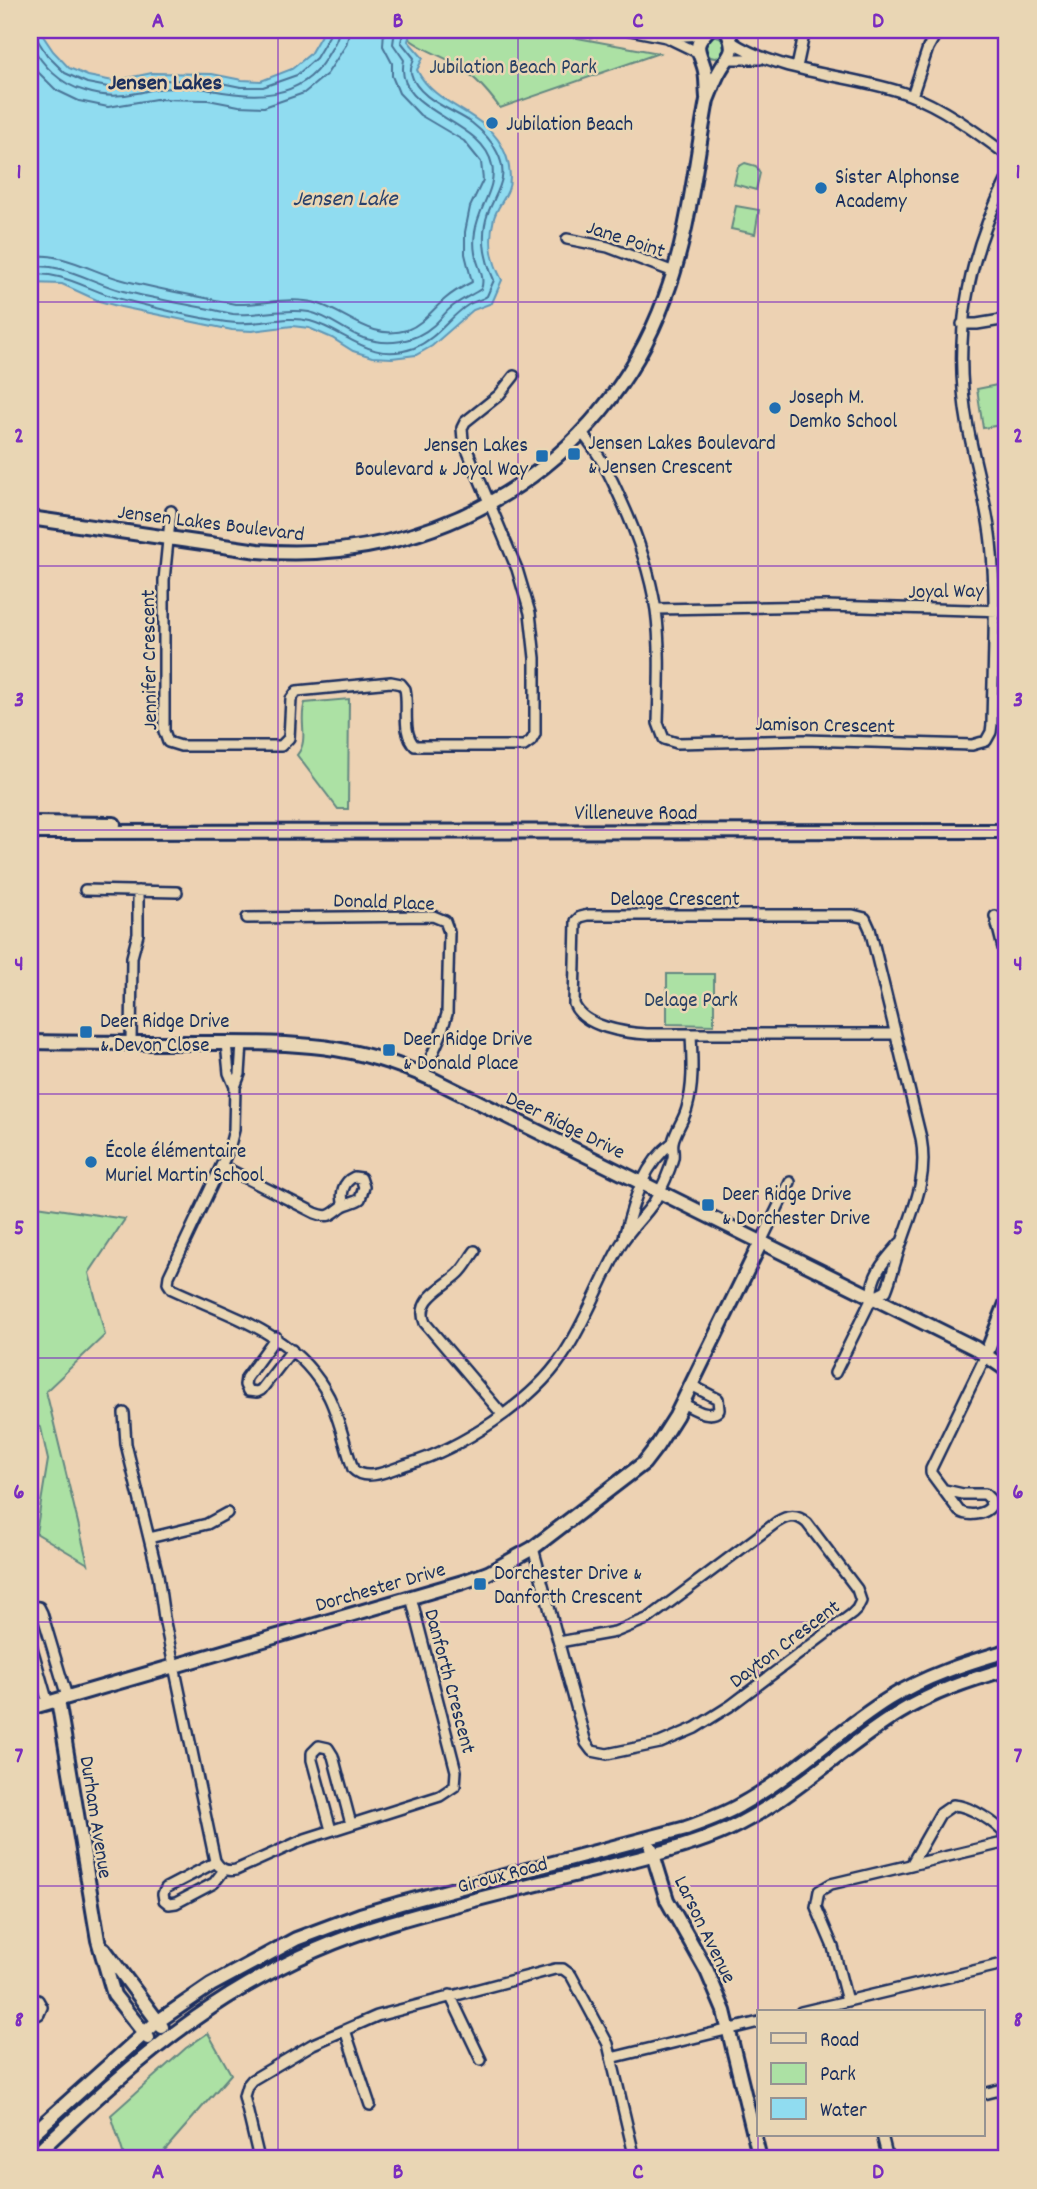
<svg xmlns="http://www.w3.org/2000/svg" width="1037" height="2189" viewBox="0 0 1037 2189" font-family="Dekko,sans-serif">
<rect width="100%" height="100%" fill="#edd2b3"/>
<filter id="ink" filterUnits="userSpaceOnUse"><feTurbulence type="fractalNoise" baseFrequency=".0143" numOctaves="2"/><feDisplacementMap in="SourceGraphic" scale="14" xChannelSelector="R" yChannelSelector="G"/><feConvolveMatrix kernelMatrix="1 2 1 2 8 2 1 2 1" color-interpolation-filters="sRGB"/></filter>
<g filter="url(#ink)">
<path fill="#ace1a4" stroke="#648881" stroke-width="2" d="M411 30H534L659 53 500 108C487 90 472 73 452 62 436 53 423 50 408 38Z
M704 47a11 11 0 1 1 22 0a11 11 0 1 1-22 0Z
M745 163 756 166 760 173 756 190 734 184 738 167Z
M736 206 759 210 755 234 731 229Z
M1007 383V424L983 428 977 389Z
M349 699 348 809H338L297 755C310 740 298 720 305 703Z
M667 974H714V1025L667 1024Z
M30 1205 125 1219 89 1273 105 1335 46 1391 88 1564 36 1533 48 1460 41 1428 30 1422Z
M208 2033 231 2074 157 2159H125L111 2115 186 2048Z"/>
<path fill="#90dcf0" stroke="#6197b6" stroke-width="2" d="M30 30H39L53 51 69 68 88 76 113 81 152 73 212 74 242 80 261 81 292 69 310 54 324 30H411L408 41 423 58 417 70C436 109 489 111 505 153 509 162 512 180 508 190 504 200 497 208 494 218 488 241 491 260 502 280L492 303 473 310 432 346 416 355 392 358 372 357 353 351 332 338 309 328 292 326 252 331 232 330 121 307 99 301 62 284 30 283Z"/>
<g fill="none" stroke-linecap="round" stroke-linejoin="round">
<path stroke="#4a7498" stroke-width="2" d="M34 30 35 36 47 55 65 73 87 83 113 88 153 80 211 81 241 87H263L297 75 316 58 329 36 330 30
M30 44C44 66 59 84 85 91 103 97 119 97 137 93 144 92 151 89 158 89 175 88 195 86 211 90 253 98 300 101 326 58 331 49 338 41 339 30
M30 64 56 90 79 101 108 107 156 99 208 100 239 106 264 107 304 93 327 74 346 45 350 30
M30 256C64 252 92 272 123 280 160 290 198 296 235 304 262 305 289 296 316 303 347 312 371 341 407 330 423 324 432 310 445 299 453 292 462 287 472 282L465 254V232L470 207 483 180 481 162 464 141 420 115 399 93 392 76V63L383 46 384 30
M30 267C63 262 92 283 123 291 159 300 197 306 233 314 259 316 284 308 309 312 329 316 344 331 363 338 387 346 414 343 434 325 441 319 446 311 453 306 462 299 472 295 481 289 486 277 477 266 475 253 474 247 474 238 475 232 478 208 497 188 492 165 483 118 392 113 404 60L393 44 395 30
M30 275C62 270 91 292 121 299 155 308 202 320 236 323 261 325 285 315 310 321 347 331 369 364 414 348 437 339 449 317 468 305 474 301 482 300 487 296L494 280C484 258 480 236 488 213 497 190 510 177 497 152 492 141 482 131 472 123 454 110 417 99 411 73 410 68 413 63 414 58L401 42 404 30"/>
<g stroke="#1b2f5e" stroke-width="14">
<path id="street" d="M630 30 666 37 704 35
M668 38 697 52
M732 42C784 75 850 74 907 94 943 107 976 132 1007 155
M730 59H760
M797 67 805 30
M912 96 928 48 938 30
M567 239 608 247 674 272
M962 324H977L1007 319
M582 433C600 454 611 477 622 502 638 537 650 573 656 610 661 647 659 686 658 723L664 739 677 743 804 740 972 745 986 741 991 732 992 724C993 664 997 602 991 542 987 503 975 465 968 427 952 340 967 257 1007 179
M171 511 164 580V731L168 742 181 746H281L289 738 291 699 297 691 391 682 401 684 405 689C409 706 401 733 415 746H524L531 741 535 734V658L530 613 517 569 463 440 462 428 465 422 499 395 514 376
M656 609 825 606 1007 611
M85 890 177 892
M995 916 1007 964
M247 918 433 916 445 921 449 932 447 1014 440 1037 423 1075
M131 1043 132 957 138 934V891
M226 1043 229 1073 235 1087
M242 1043 240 1074 235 1087 234 1130 229 1149 169 1276 168 1283 172 1289C232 1317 297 1334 329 1397 340 1420 345 1446 353 1469 366 1483 392 1469 408 1464 460 1449 532 1402 562 1357 586 1322 600 1281 621 1244 630 1229 644 1217 654 1202 661 1190 669 1173 673 1158 674 1153 672 1148 673 1142 675 1131 684 1120 687 1108 694 1084 692 1059 691 1034
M222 1166 315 1213C331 1219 331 1214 343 1206 348 1203 354 1203 360 1199L364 1187 361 1178 354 1177C343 1182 340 1194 344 1205
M624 1237C634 1201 642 1166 673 1142
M761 1242 790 1182
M475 1251C469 1259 465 1268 458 1274 443 1288 415 1299 425 1323L502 1414
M872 1298 886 1291C893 1274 896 1256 903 1239 915 1204 928 1177 921 1138L870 929 865 918 853 915H588L580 917 576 921 574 1004C583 1027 626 1033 647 1034H895
M872 1298C870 1275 886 1259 900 1243
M276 1337 246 1378 245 1385 248 1391 257 1392 261 1390 292 1350
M835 1373 872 1298
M682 1403C693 1408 709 1420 719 1410L718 1399 691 1385
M124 1413 126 1444 158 1575 164 1618 215 1861C220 1869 226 1872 236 1870L305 1839 440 1796 455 1786 456 1771 411 1597
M945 1490 963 1494H985L990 1499 991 1506C985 1515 968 1517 959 1511L931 1473V1469L986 1355
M149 1538 207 1524 227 1513
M533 1548 586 1743 592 1751 607 1754 660 1743 695 1728 730 1706 852 1614 857 1609 861 1601 857 1589 807 1523C797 1514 788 1515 777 1522L649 1618 615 1632 559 1642
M30 1606 39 1607 42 1613 67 1697
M30 1641 48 1703
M331 1830 312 1760V1753L319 1746 328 1748 333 1756 351 1824
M216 1862 166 1888 163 1894 164 1900 169 1904 176 1903 214 1883 224 1870
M911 1865 940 1814 953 1805C971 1806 995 1822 1007 1836
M450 1995 481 2060
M30 1998 38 2000 42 2007 39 2014 30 2018
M847 2001 833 1947 816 1907 819 1891 831 1884 1007 1842
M801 2012 1007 1963
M345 2030 370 2105
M611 2058 759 2022
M983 2094 1007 2088
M882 2135 888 2159
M259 2159 244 2096 247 2086 252 2080 313 2044 377 2016 555 1969H563L571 1975 608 2044 635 2159"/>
</g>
<g stroke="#1b2f5e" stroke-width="18">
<path id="secondary" d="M707 97C706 88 707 76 704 67 698 47 693 47 708 30
M30 518 258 551C436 566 603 468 665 298 689 235 695 165 707 100 711 91 714 81 719 72 730 52 737 55 727 30
M30 823 114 824
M30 832 1007 831
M30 1042C85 1043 141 1043 196 1043 287 1043 347 1040 432 1079L975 1348 1007 1370
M986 1355 1007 1301
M58 1700 98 1940 114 1995 148 2038
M30 1708 463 1582 488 1573 533 1548 644 1463 657 1446 676 1416 761 1242
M651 1848 667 1900 707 1971 724 2011 760 2159
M104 1949 162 2027
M30 2136 157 2022 211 1985 296 1939 360 1915 401 1903 686 1828C705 1821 723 1815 740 1805 793 1776 837 1731 888 1699 925 1676 966 1663 1007 1651
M31 2159C142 2053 239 1968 390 1923 461 1902 534 1885 606 1867 647 1856 690 1847 729 1829 792 1799 840 1749 899 1713 933 1692 969 1680 1007 1669"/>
</g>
<use href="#street" stroke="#e9d6b4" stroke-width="9"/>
<use href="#secondary" stroke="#e9d6b4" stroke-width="12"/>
</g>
</g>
<path fill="none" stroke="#7b2cbf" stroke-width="2" stroke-opacity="0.55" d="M278 30V2159M518 30V2159M758 30V2159M30 302H1007M30 566H1007M30 830H1007M30 1094H1007M30 1358H1007M30 1622H1007M30 1886H1007"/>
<g fill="#1f6fb2" stroke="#e9d6b4" stroke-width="2.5">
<circle cx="492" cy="123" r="7"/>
<circle cx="821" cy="188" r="7"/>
<circle cx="775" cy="408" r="7"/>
<rect x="567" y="447" width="14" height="14" rx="3.5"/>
<rect x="535" y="449" width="14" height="14" rx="3.5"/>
<rect x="79" y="1025" width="14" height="14" rx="3.5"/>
<rect x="382" y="1043" width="14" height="14" rx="3.5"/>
<circle cx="91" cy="1162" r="7"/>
<rect x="701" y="1198" width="14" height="14" rx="3.5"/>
<rect x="473" y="1577" width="14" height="14" rx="3.5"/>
</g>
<g text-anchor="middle" stroke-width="5" stroke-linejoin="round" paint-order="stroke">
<g font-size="21" fill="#2a4165" stroke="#e9d6b4">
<text x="513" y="73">Jubilation Beach Park</text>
<text x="691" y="1006">Delage Park</text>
</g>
<g font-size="21" fill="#1b2f5e" stroke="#e9d6b4" text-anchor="start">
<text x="506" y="130">Jubilation Beach</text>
<text x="835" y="183">Sister Alphonse<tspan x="835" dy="24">Academy</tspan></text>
<text x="789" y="403">Joseph M.<tspan x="789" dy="24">Demko School</tspan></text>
<text x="588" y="449">Jensen Lakes Boulevard<tspan x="588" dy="24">&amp; Jensen Crescent</tspan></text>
<text x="528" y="451" text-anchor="end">Jensen Lakes<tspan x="528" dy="24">Boulevard &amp; Joyal Way</tspan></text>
<text x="100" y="1027">Deer Ridge Drive<tspan x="100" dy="24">&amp; Devon Close</tspan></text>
<text x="403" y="1045">Deer Ridge Drive<tspan x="403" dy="24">&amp; Donald Place</tspan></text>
<text x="105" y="1157">École élémentaire<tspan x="105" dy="24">Muriel Martin School</tspan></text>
<text x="722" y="1200">Deer Ridge Drive<tspan x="722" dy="24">&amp; Dorchester Drive</tspan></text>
<text x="494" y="1579">Dorchester Drive &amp;<tspan x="494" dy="24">Danforth Crescent</tspan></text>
</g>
<g font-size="21" fill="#1b2f5e" stroke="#e9d6b4">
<text transform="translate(626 238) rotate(18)" y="7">Jane Point</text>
<text transform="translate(211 522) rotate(7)" y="7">Jensen Lakes Boulevard</text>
<text transform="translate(946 590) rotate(-1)" y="7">Joyal Way</text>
<text transform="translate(148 660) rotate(-91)" y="7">Jennifer Crescent</text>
<text transform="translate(825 724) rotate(1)" y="7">Jamison Crescent</text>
<text x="636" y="819">Villeneuve Road</text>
<text x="675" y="905">Delage Crescent</text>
<text transform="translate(384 901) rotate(2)" y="7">Donald Place</text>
<text transform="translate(566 1124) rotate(26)" y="7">Deer Ridge Drive</text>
<text transform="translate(380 1586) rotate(-16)" y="7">Dorchester Drive</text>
<text transform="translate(784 1643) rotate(-37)" y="7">Dayton Crescent</text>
<text transform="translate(451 1681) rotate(75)" y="7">Danforth Crescent</text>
<text transform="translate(97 1817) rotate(81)" y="7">Durham Avenue</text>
<text transform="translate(502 1874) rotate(-15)" y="7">Giroux Road</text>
<text transform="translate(706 1929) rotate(64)" y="7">Larson Avenue</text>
</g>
<g font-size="23" font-weight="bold" fill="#1b2f5e" stroke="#e9d6b4">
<text x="165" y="89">Jensen Lakes</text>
</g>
<g font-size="23" font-style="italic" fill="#27406d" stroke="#e9d6b4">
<text x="345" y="205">Jensen Lake</text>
</g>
</g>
<rect width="1037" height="2189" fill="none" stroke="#e9d6b4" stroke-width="77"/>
<rect x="757" y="2010" width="228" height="126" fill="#e9d6b4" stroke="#979392" stroke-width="2"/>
<rect x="771" y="2033" width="35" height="10" fill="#e9d6b4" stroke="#979392" stroke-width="2"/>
<text x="820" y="2046" font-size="21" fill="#1b2f5e">Road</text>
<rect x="771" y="2063" width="35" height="21" fill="#ace1a4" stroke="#979392" stroke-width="2"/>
<text x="820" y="2080" font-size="21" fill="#1b2f5e">Park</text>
<rect x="771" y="2098" width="35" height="21" fill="#90dcf0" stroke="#979392" stroke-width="2"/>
<text x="820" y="2116" font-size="21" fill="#1b2f5e">Water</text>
<rect x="38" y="38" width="960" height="2112" fill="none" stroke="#7b2cbf" stroke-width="2.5"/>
<g font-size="23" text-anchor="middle" font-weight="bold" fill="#7b2cbf">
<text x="158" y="27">A</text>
<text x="398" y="27">B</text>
<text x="638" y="27">C</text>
<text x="878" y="27">D</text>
<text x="19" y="178">1</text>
<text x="1018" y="178">1</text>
<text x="19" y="442">2</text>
<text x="1018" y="442">2</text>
<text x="19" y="706">3</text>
<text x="1018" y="706">3</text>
<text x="19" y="970">4</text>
<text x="1018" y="970">4</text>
<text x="19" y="1234">5</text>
<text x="1018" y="1234">5</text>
<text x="19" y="1498">6</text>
<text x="1018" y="1498">6</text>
<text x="19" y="1762">7</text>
<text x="1018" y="1762">7</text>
<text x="19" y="2026">8</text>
<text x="1018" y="2026">8</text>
<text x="158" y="2178">A</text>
<text x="398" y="2178">B</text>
<text x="638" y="2178">C</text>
<text x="878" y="2178">D</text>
</g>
</svg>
